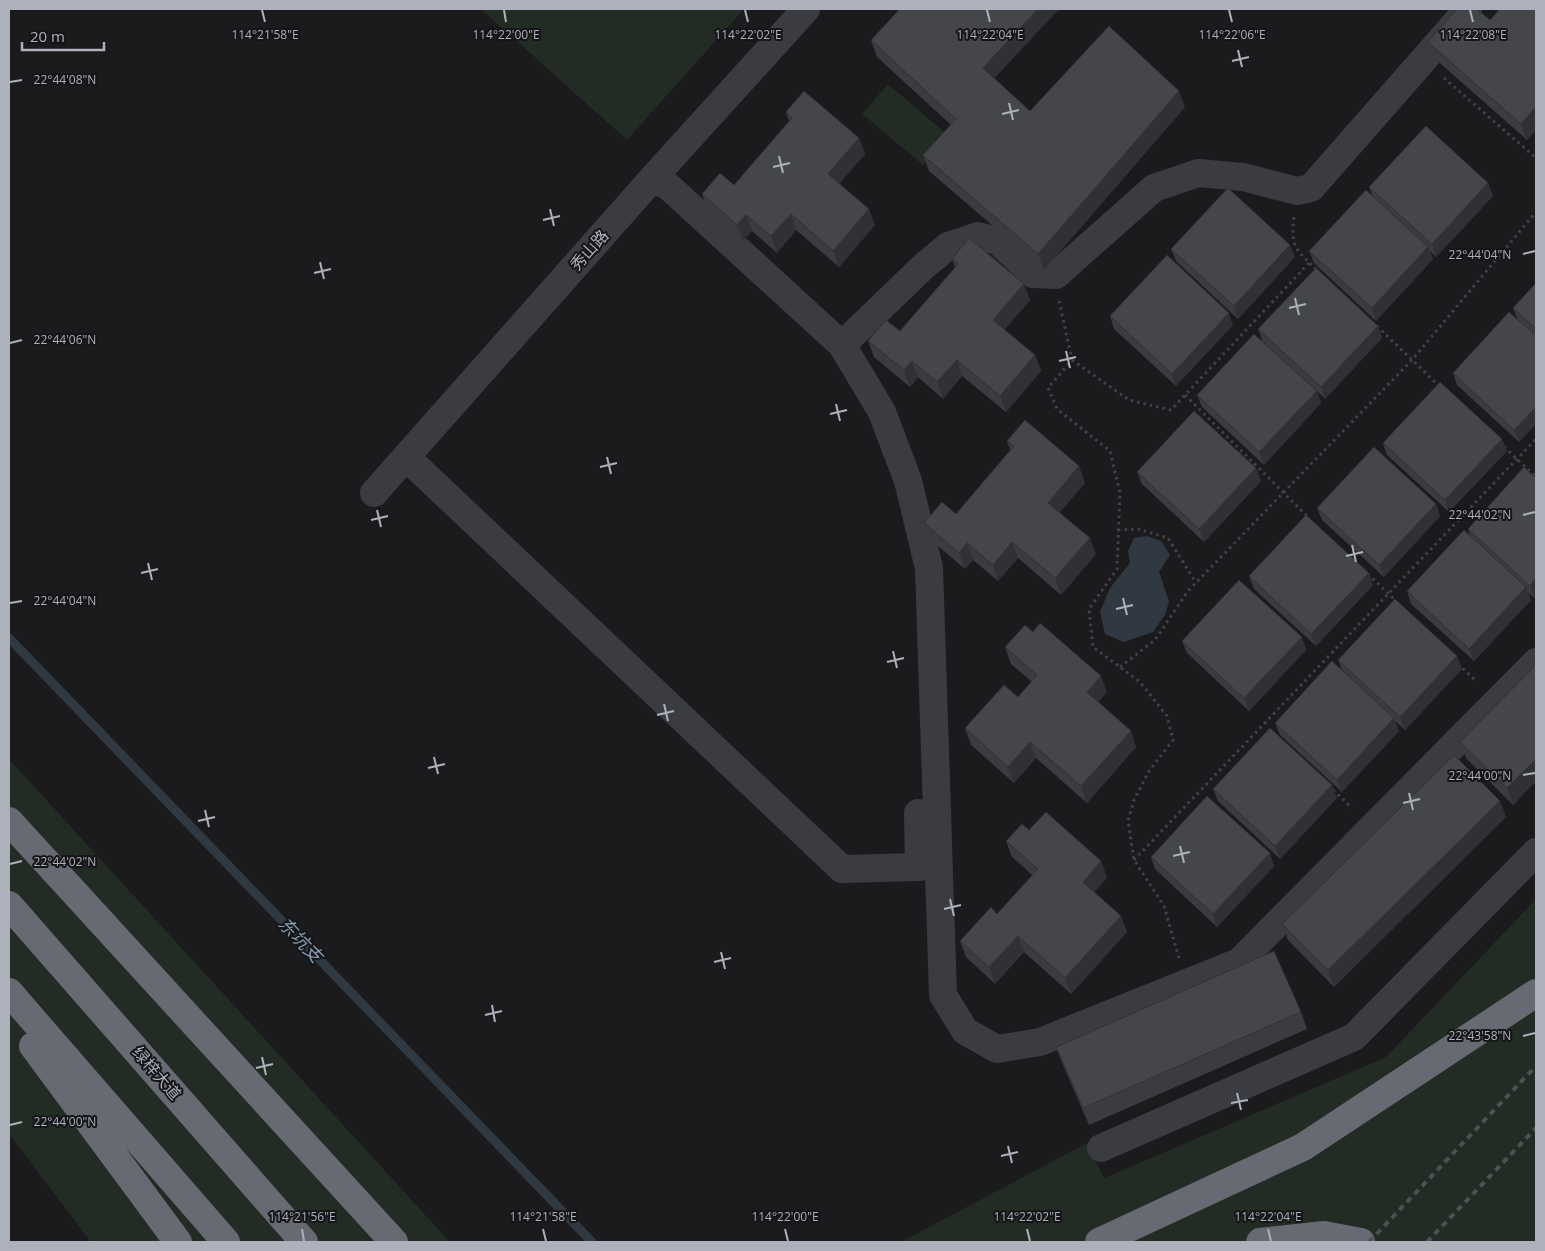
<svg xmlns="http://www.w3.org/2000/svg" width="1545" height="1251" viewBox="0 0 1545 1251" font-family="'Open Sans','Noto Sans SC',sans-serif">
<rect width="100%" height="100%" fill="#1b1a1d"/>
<path fill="#222b24" d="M481 9H744L627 140Z
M888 84 948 135 923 165 862 114Z
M9 759 450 1242H91L9 1134Z
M1536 899V1242H901L1087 1143 1104 1178 1386 1057Z"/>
<path fill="#303941" d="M1147 536 1161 541 1170 555 1159 572 1169 601 1165 615 1153 632 1124 642 1105 634 1100 612 1110 588 1130 563 1128 551 1134 538Z"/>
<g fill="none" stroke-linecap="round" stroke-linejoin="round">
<path stroke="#303941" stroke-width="9" d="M9 638 592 1242"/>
<path stroke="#414349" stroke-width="3" stroke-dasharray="2.5 4" stroke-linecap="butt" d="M1444 78 1536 158
M1294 217C1290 247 1297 251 1318 271
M1059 301 1072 360 1048 388 1057 409 1110 451 1120 493 1117 569 1089 609 1093 647 1140 682 1167 716 1173 740 1149 771 1134 800 1128 821 1134 860 1164 906 1179 958
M1377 326 1439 386
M1072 360 1129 400 1171 410 1309 263
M1185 395 1309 518
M1504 447 1536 477
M1118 530 1138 529 1168 538 1196 583
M1368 574 1396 601
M1458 664 1477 682
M1120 667 1155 640 1188 591 1412 360 1536 212
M1333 790 1352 808
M1134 860 1536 439"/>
<path stroke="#3b3c42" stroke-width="28" d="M652 179 668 186 842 345 882 412 908 481 929 568 943 995 965 1031 997 1049 1040 1042 1239 962 1536 662
M842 345 924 266 948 246 978 236 998 241 1033 274 1056 275 1154 188 1198 173 1243 177 1297 191 1311 188 1468 9
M406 457 842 869 919 867 918 813
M374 493 652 179 806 9
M1101 1148 1354 1037 1536 852"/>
<path stroke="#686a73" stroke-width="28" d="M9 821 394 1242
M9 905 304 1242
M9 992 226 1242
M33 1046 178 1242
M1099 1242 1303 1147 1536 993
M1260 1242 1324 1235 1361 1242"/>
<path stroke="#4f5057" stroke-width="4" stroke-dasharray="6 5" stroke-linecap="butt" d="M1369 1242 1536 1066
M1427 1242 1536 1128"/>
</g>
<path fill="#3b3c40" d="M900 9H1059L994 78 1030 111 1185 107 1044 270 929 171 923 155 951 125 877 57 871 40Z
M1536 9V130L1527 140 1434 58 1428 42Z
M786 112 859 138 865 154 840 183 875 225 839 267 796 230 777 253 752 231 743 241 708 210 702 194 734 185 789 121Z
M1488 183 1493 196 1436 257 1430 251 1433 259 1376 321 1314 263 1309 251 1372 195 1369 187Z
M1171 249 1295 257 1238 319 1176 261Z
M952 259 1024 284 1030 300 1004 330 1035 355 1041 371 1006 412 962 376 943 399 918 377 910 387 874 357 868 341 900 331 955 268Z
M1536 283V424L1519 442 1457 385 1453 373 1517 318 1513 308Z
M1110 316 1233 325 1176 386 1114 329Z
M1378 326 1382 338 1325 399 1317 391 1321 403 1264 465 1202 407 1197 395 1263 342 1258 329Z
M1007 441 1079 466 1085 483 1060 512 1096 554 1061 595 1018 558 998 581 973 560 965 569 930 539 924 523 956 514 1010 450Z
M1383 443 1507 451 1449 512 1387 455Z
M1524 467 1534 598 1528 592 1531 600 1474 661 1411 604 1407 591 1470 536 1468 529Z
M1256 468 1261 481 1204 542 1142 484 1137 472Z
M1436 504 1440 516 1384 577 1322 520 1317 508Z
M1249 576 1373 585 1316 646 1254 589Z
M1302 637 1306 650 1249 711 1187 653 1182 641Z
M1005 647 1107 692 1098 702 1136 747 1087 803 1036 758 1014 783 971 745 965 728 1018 697 1032 682 1011 664Z
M1338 660 1462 669 1405 730 1395 721 1399 731 1342 792 1280 735 1275 723 1342 670Z
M1536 665V781L1513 805 1466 758 1460 742Z
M1213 789 1337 798 1280 859 1218 801Z
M1500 801 1506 817 1334 987 1288 940 1282 924Z
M1029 830 1101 861 1107 878 1094 892 1121 916 1127 932 1071 994 1024 952 995 984 966 957 960 941 997 914 1032 875 1012 857 1006 841Z
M1270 853 1274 866 1217 927 1155 869 1151 857Z
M1301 1012 1307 1029 1089 1125 1062 1063 1056 1047Z"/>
<path fill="#303134" d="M1038 9H1059L989 84 983 68Z
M1179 91 1185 107 1044 270 1038 254Z
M1536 107V130L1527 140 1521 124Z
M859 138 865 154 834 190 828 174Z
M1488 183 1493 196 1436 257 1432 244Z
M869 209 875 225 839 267 833 251Z
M791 214 796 230 777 253 771 236Z
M746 215 752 231 743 241 737 225Z
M1290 245 1295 257 1238 319 1234 306Z
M1428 247 1433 259 1376 321 1372 308Z
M1024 284 1030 300 999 336 993 320Z
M1229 313 1233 325 1176 386 1172 374Z
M1378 326 1382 338 1325 399 1321 387Z
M1035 355 1041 371 1006 412 1000 396Z
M957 360 962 376 943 399 937 382Z
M912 361 918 377 910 387 904 370Z
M1317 391 1321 403 1264 465 1259 452Z
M1536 407V424L1519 442 1514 430Z
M1502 439 1507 451 1449 512 1445 500Z
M1079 466 1085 483 1054 519 1048 503Z
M1256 468 1261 481 1204 542 1199 529Z
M1436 504 1440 516 1384 577 1379 565Z
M1090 538 1096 554 1061 595 1055 578Z
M1012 542 1018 558 998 581 993 565Z
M967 543 973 560 965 569 959 553Z
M1369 573 1373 585 1316 646 1311 634Z
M1536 578V596L1534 598 1530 586Z
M1526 587 1531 600 1474 661 1469 649Z
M1302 637 1306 650 1249 711 1244 698Z
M1457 656 1462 669 1405 730 1400 717Z
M1101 676 1107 692 1093 708 1087 692Z
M1394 718 1399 731 1342 792 1337 780Z
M1131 731 1136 747 1087 803 1081 786Z
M1030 742 1036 758 1014 783 1008 767Z
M1536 759V781L1513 805 1507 788Z
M1332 785 1337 798 1280 859 1275 846Z
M1500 801 1506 817 1334 987 1328 970Z
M1270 853 1274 866 1217 927 1213 914Z
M1101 861 1107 878 1089 898 1083 882Z
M1121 916 1127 932 1071 994 1065 978Z
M1018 936 1024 952 995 984 989 967Z"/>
<path fill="#45464a" stroke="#303134" d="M900 9H1038L983 68 1030 111 1109 26 1179 91 1038 254 923 155 956 119 871 40Z
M1457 9H1477L1490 20 1500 9H1536V107L1521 124 1428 42Z
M804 91 859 138 828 174 869 209 833 251 791 214 771 236 746 215 737 225 702 194 720 173 734 185 792 118 786 112Z
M1426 126 1488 183 1432 244 1369 187Z
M1228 188 1290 245 1234 306 1171 249Z
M1366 190 1428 247 1372 308 1309 251Z
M969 238 1024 284 993 320 1035 355 1000 396 957 360 937 382 912 361 904 370 868 341 886 320 900 331 958 264 952 259Z
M1167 255 1229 313 1172 374 1110 316Z
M1316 268 1378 326 1321 387 1258 329Z
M1536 283V329L1513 308Z
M1509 312 1536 336V407L1514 430 1453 373Z
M1254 334 1317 391 1259 452 1197 395Z
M1440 382 1502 439 1445 500 1383 443Z
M1194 411 1256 468 1199 529 1137 472Z
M1025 420 1079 466 1048 503 1090 538 1055 578 1012 542 993 565 967 543 959 553 924 523 942 502 956 514 1014 446 1007 441Z
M1374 447 1436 504 1379 565 1317 508Z
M1524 467 1536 478V578L1530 586 1468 529Z
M1306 515 1369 573 1311 634 1249 576Z
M1464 530 1526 587 1469 649 1407 591Z
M1239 580 1302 637 1244 698 1182 641Z
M1395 599 1457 656 1400 717 1338 660Z
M1040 623 1101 676 1087 692 1131 731 1081 786 1030 742 1008 767 965 728 1004 685 1018 697 1037 675 1005 647 1025 625 1033 632Z
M1332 661 1394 718 1337 780 1275 723Z
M1536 665V759L1507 788 1460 742Z
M1270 728 1332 785 1275 846 1213 789Z
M1454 755 1500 801 1328 970 1282 924Z
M1207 796 1270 853 1213 914 1151 857Z
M1046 812 1101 861 1083 882 1121 916 1065 978 1018 936 989 967 960 941 991 907 997 914 1038 869 1006 841 1022 824 1029 830Z
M1274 951 1301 1012 1083 1108 1056 1047Z"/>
<path fill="none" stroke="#adb1bc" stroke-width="2" d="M262 10 265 22M504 10 506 22M745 10 748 22M987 10 990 22M1229 10 1232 22M1470 10 1473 22M1238 50 1242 67M1232 61 1249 57M10 82 22 80M1009 103 1013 120M1002 114 1019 110M779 156 783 173M773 167 790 163M550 209 554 226M543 220 560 216M1523 254 1535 251M320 262 324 279M314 273 331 269M1295 298 1299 315M1289 308 1306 304M10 343 22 340M1066 351 1070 368M1059 361 1076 357M836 404 840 421M830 414 847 410M607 457 611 474M600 467 617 463M377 510 381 527M1523 515 1535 512M371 520 388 516M1352 545 1356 562M1346 556 1363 552M148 563 152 580M141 573 158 569M1123 598 1127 615M10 603 22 601M1116 609 1133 605M893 651 897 668M887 662 904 658M664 704 668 721M657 715 674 711M434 757 438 774M428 768 445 764M1523 775 1535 773M1409 793 1413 810M1403 803 1420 799M205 810 209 827M198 821 215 817M1180 846 1184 863M1173 856 1190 852M10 864 22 861M950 899 954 916M944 909 961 905M721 952 725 969M714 962 731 958M492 1005 495 1022M485 1015 502 1011M1523 1036 1535 1033M262 1057 266 1075M256 1068 273 1064M1237 1093 1241 1110M1231 1103 1248 1100M10 1125 22 1122M1008 1146 1012 1163M1001 1156 1018 1152M302 1229 304 1241M543 1229 546 1241M785 1229 788 1241M1027 1229 1030 1241M1268 1229 1271 1241"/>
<g text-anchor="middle" stroke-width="4" stroke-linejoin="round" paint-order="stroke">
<g font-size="16" fill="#adb1bc" stroke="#151518">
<text transform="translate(589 250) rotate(-48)" y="6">秀山路</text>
<text transform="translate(157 1073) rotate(49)" y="6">绿梓大道</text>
</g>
<g font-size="18" font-style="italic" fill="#859eb6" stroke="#151518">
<text transform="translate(300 940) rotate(46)" y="6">东坑支</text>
</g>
</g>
<g font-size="12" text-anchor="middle" fill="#adb1bc" stroke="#151518" stroke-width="4" stroke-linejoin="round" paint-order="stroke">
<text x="265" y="39">114°21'58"E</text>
<text x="506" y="39">114°22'00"E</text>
<text x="748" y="39">114°22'02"E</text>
<text x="990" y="39">114°22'04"E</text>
<text x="1232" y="39">114°22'06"E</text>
<text x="1473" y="39">114°22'08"E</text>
<text x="65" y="84">22°44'08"N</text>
<text x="1480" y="259">22°44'04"N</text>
<text x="65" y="344">22°44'06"N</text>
<text x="1480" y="519">22°44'02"N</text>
<text x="65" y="605">22°44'04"N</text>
<text x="1480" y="780">22°44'00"N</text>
<text x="65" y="866">22°44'02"N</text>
<text x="1480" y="1040">22°43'58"N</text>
<text x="65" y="1126">22°44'00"N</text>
<text x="302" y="1221">114°21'56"E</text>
<text x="543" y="1221">114°21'58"E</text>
<text x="785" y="1221">114°22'00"E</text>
<text x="1027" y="1221">114°22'02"E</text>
<text x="1268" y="1221">114°22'04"E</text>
</g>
<rect width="1545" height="1251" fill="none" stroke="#adb1bc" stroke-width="20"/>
<path d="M22 42v8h82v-8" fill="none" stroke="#adb1bc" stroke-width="2.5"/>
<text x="30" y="42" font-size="15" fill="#adb1bc" stroke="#151518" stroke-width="4" paint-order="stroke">20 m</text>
</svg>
